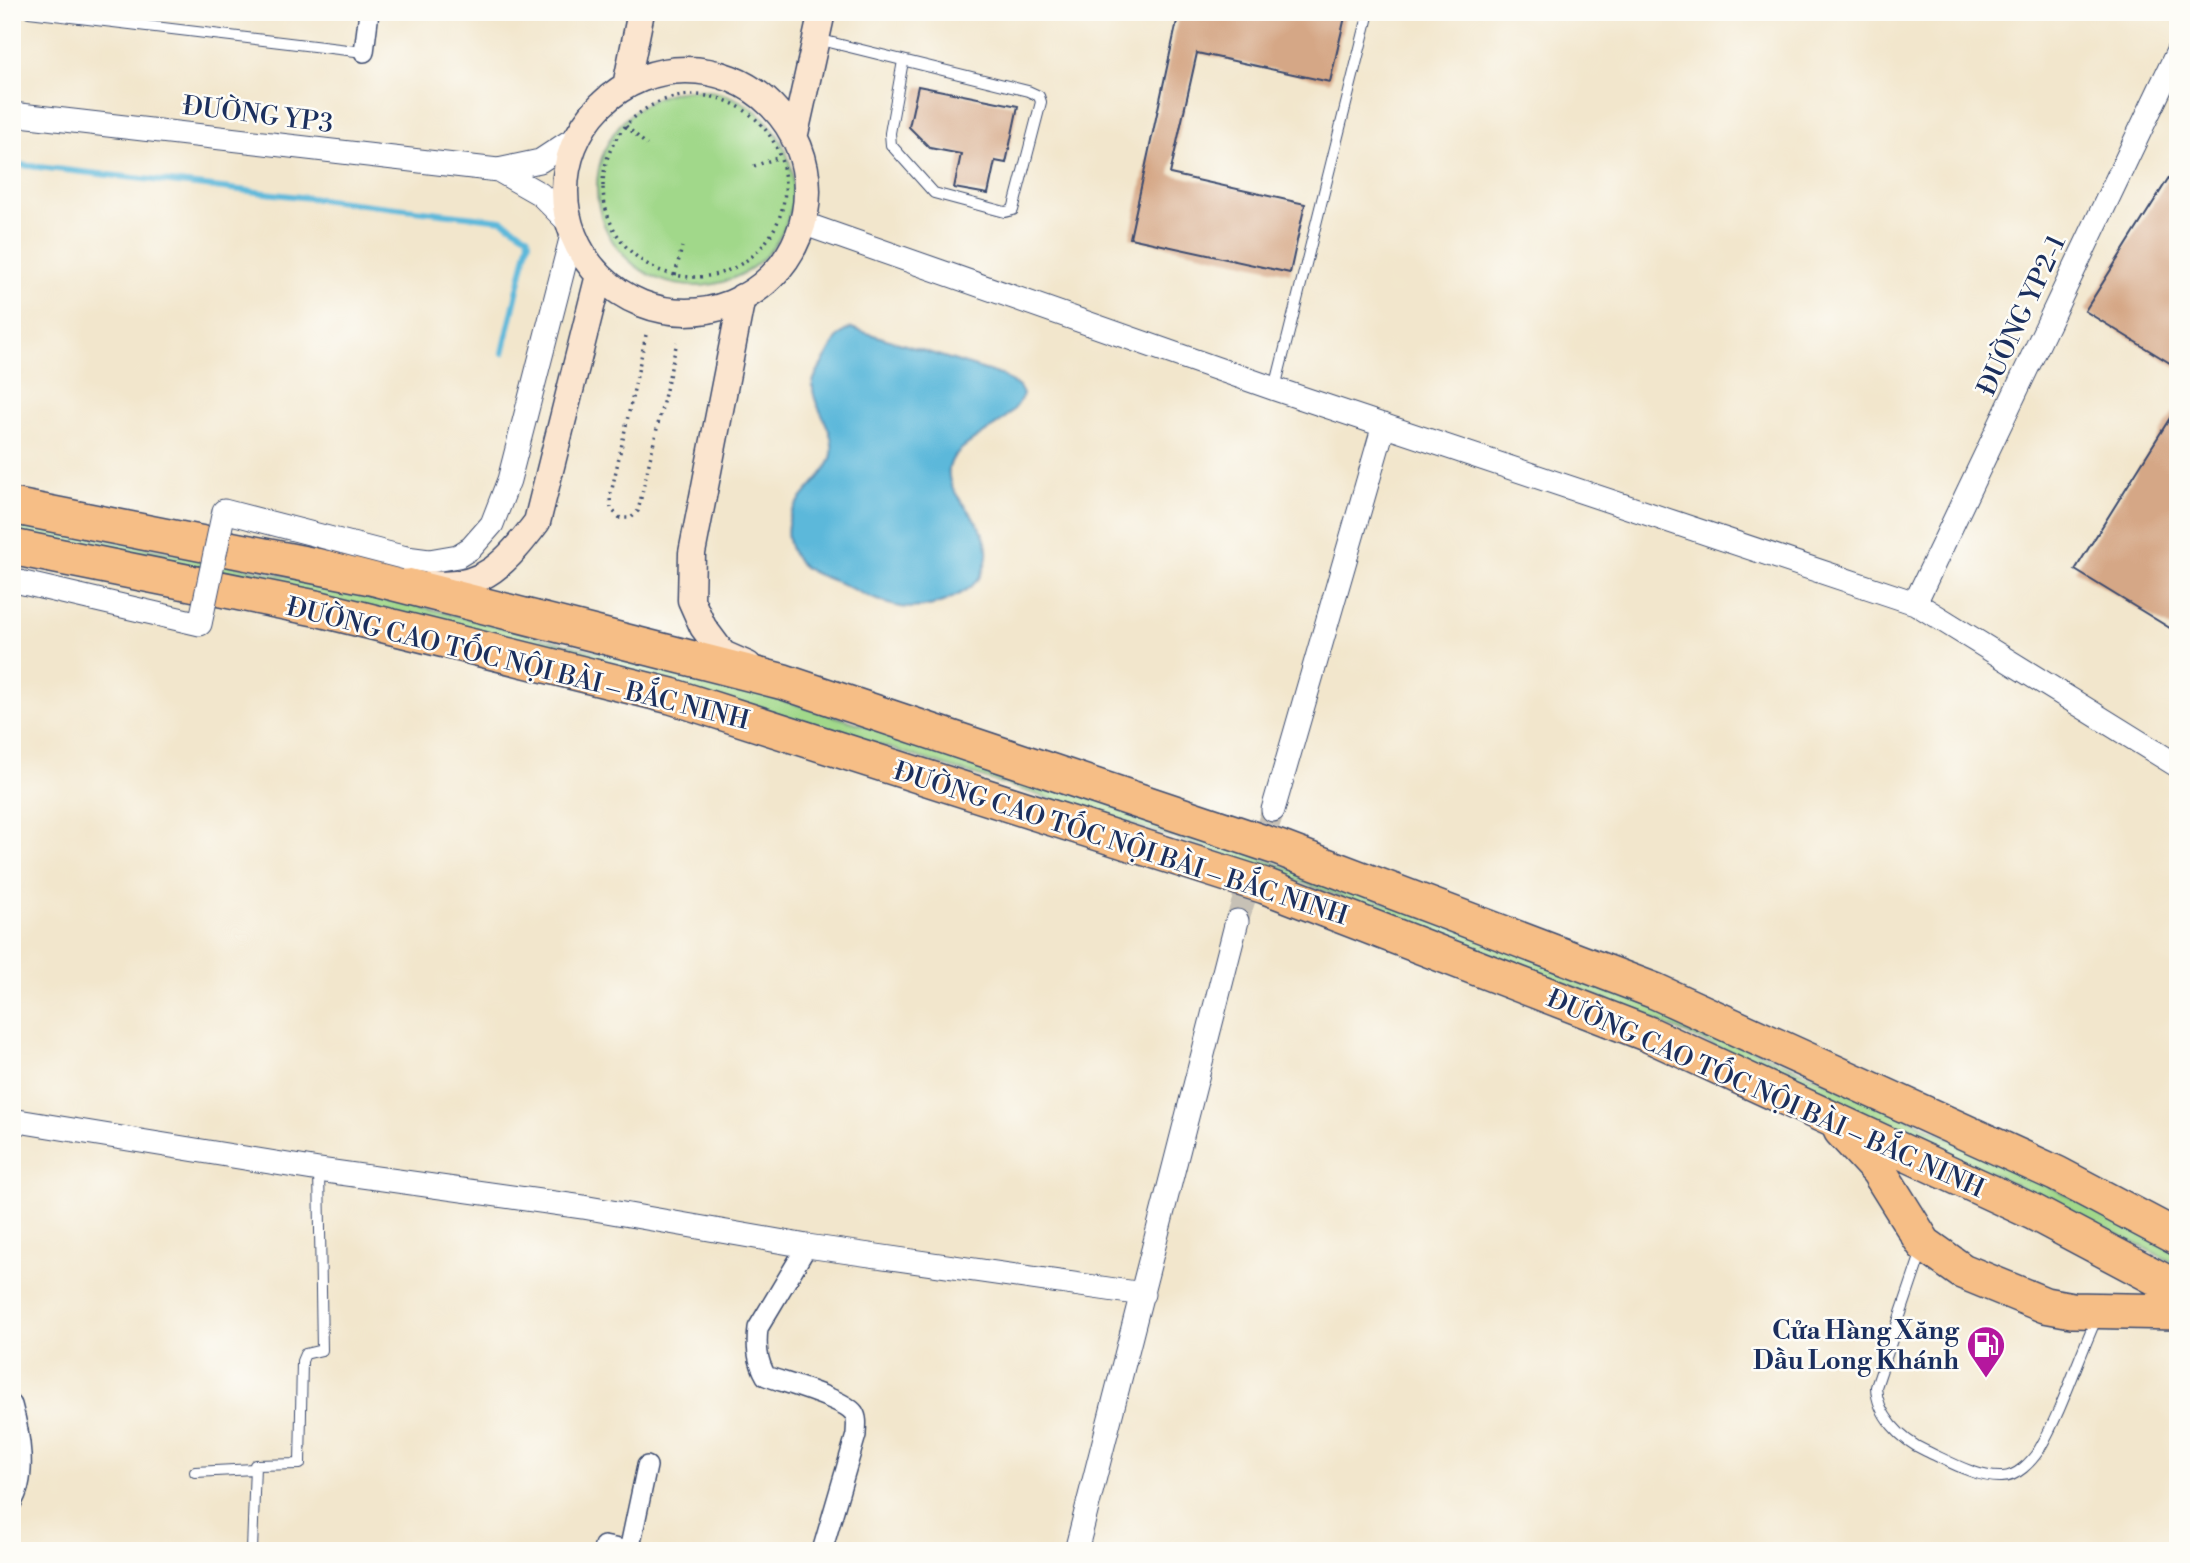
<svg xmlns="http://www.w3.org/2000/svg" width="2190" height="1563" viewBox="0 0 2190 1563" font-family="'Libre Bodoni',serif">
<rect width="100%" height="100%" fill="#fdfcf7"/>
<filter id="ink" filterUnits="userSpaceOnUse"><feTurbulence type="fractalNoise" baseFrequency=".0143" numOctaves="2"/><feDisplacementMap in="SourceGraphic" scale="14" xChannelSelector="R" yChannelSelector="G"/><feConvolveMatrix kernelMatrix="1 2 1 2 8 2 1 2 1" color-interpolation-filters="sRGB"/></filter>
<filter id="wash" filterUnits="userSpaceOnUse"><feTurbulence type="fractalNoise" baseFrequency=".00686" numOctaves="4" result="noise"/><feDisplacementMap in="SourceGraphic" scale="28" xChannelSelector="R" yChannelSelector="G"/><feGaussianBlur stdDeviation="1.57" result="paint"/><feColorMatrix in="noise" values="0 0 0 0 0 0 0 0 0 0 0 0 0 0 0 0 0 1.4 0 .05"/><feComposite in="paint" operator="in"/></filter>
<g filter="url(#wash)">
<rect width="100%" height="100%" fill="#f2e6cc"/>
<path fill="#a1d88a" stroke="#5e8474" stroke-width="2" d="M597 188a98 98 0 1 1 196 0a98 98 0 1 1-196 0Z
M12 520 360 591 766 695 1074 790 1565 968 1892 1110 2178 1249V1265L2044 1198 1770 1070 1619 1005 1406 920 1179 839 844 734 12 534Z"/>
<path fill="#5cb8da" stroke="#3c749c" stroke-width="2" d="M851 328 1001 375 1019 387 1023 394C1013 425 960 440 951 462 934 499 1012 526 979 578 973 587 963 592 954 597 910 619 884 604 844 585 825 576 801 573 792 552 771 505 826 486 832 454 836 428 810 404 813 383 815 373 823 363 828 354 835 342 837 334 851 328Z"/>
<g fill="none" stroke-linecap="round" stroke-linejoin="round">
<path stroke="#5cb8da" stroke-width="6" d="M12 164 502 220 528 236 529 241 503 353"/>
</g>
<g id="blocks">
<path fill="#d5a786" d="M1179 12H1321L1345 17 1330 82 1197 53 1170 174 1305 204 1290 273 1130 238Z
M918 86 1018 106 1006 163 995 161 988 194 954 188 961 154 930 148 909 127Z
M2178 163V368L2085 311Z
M2178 405V633L2075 570Z"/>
</g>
</g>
<g filter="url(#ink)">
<use href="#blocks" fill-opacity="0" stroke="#3b4a6e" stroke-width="2"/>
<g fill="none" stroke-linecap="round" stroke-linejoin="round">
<path stroke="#c7c1b6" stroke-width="23" stroke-dasharray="23 11" stroke-linecap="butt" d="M1237 921 1273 810"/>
<g stroke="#3b4a6e" stroke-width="12">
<path id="service" d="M29 12 364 52
M817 39 1028 91 1039 96 1041 102 1013 210 1005 212 934 193 891 145 890 133 903 61
M1275 388 1369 12
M1922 1251 1876 1387C1877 1415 1901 1440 1926 1451 1948 1461 1977 1478 2002 1477 2017 1477 2031 1462 2039 1450 2062 1410 2078 1359 2097 1317
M195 1472 254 1469
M252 1551 255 1465 300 1464 302 1361 305 1354 322 1350 319 1170"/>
</g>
<g stroke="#3b4a6e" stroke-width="22">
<path id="minor" d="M364 52 369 12
M807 1246 758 1328C756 1346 757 1361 766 1376 785 1383 844 1399 854 1413 858 1419 856 1428 856 1435L822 1551
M12 1405C20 1433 28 1477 12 1502
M603 1551 604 1546 629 1551 647 1466"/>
</g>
<g stroke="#3b4a6e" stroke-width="25">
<path id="tertiary" d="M12 114 498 170
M569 223 540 194 498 170 540 161 578 136
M802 223 1275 389 1915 603 2178 766
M406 558 429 561 458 556 471 548 492 524 509 480 572 235
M1915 603 2178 51
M1273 810 1384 425
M12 1120 319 1170 583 1207 807 1246 1143 1294
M1076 1551 1237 921"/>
</g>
<g stroke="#3b4a6e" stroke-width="29">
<path id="secondary" d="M565 191a121 121 0 1 1 242 0a121 121 0 1 1-242 0Z
M626 86 641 12
M794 138 822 12
M742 297 692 553 691 600 703 627 723 654 748 665
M431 584C484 590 507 561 537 522L599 275"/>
</g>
<g stroke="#3b4a6e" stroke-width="38">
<path id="motorway" d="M12 506 371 577 784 682 1279 848 1655 991 2057 1174 2178 1238
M12 547 320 609 671 696 1265 886 1648 1034 2033 1212 2178 1289
M1841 1130 1878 1170 1924 1244 1962 1271 2045 1305 2072 1310 2178 1312"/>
</g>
<path stroke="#3b4a6e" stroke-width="3.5" stroke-dasharray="2 5" stroke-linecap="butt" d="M603 186a91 91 0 1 1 182 0a91 91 0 1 1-182 0Z
M626 126 647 145
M754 166 780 157
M675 275 682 247
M646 335 610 498 611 509 620 518H631L638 511 677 342"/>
<use href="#service" stroke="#fff" stroke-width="10"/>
<use href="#minor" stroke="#fff" stroke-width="19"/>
<use href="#tertiary" stroke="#fff" stroke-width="23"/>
<use href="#secondary" stroke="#fbe5cf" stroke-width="26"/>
<use href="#motorway" stroke="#f6be86" stroke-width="35"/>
<g stroke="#3b4a6e" stroke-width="25" stroke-linecap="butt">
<path id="tertiary-bridge" d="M15 581 200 624 224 511 406 558"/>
</g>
<use href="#tertiary-bridge" stroke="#fff" stroke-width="23"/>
</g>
</g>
<defs>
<g id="fuel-pin" transform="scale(2.0125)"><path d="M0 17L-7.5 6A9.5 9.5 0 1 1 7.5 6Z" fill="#b5179e" stroke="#fdfcf7"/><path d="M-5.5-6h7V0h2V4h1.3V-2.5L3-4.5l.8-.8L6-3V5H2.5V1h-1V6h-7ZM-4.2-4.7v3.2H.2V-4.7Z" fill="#fff"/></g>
</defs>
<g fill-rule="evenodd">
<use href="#fuel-pin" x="1986" y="1345"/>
</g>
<g text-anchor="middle" stroke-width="5" stroke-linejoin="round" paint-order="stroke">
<g font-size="26" fill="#1b2f5e" stroke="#fdfcf7">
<text transform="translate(258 114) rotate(7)" y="9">ĐƯỜNG YP3</text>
<text transform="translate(2021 315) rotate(-65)" y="9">ĐƯỜNG YP2-1</text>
<text transform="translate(518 663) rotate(14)" y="9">ĐƯỜNG CAO TỐC NỘI BÀI – BẮC NINH</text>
<text transform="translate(1121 843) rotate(18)" y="9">ĐƯỜNG CAO TỐC NỘI BÀI – BẮC NINH</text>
<text transform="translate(1766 1093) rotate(24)" y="9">ĐƯỜNG CAO TỐC NỘI BÀI – BẮC NINH</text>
</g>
<g font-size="26" font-weight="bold" fill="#1b2f5e" stroke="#fdfcf7" text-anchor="end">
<text x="1959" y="1339">Cửa Hàng Xăng<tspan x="1959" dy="30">Dầu Long Khánh</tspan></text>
</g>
</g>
<rect width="2190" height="1563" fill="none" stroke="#fdfcf7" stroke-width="42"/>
</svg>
